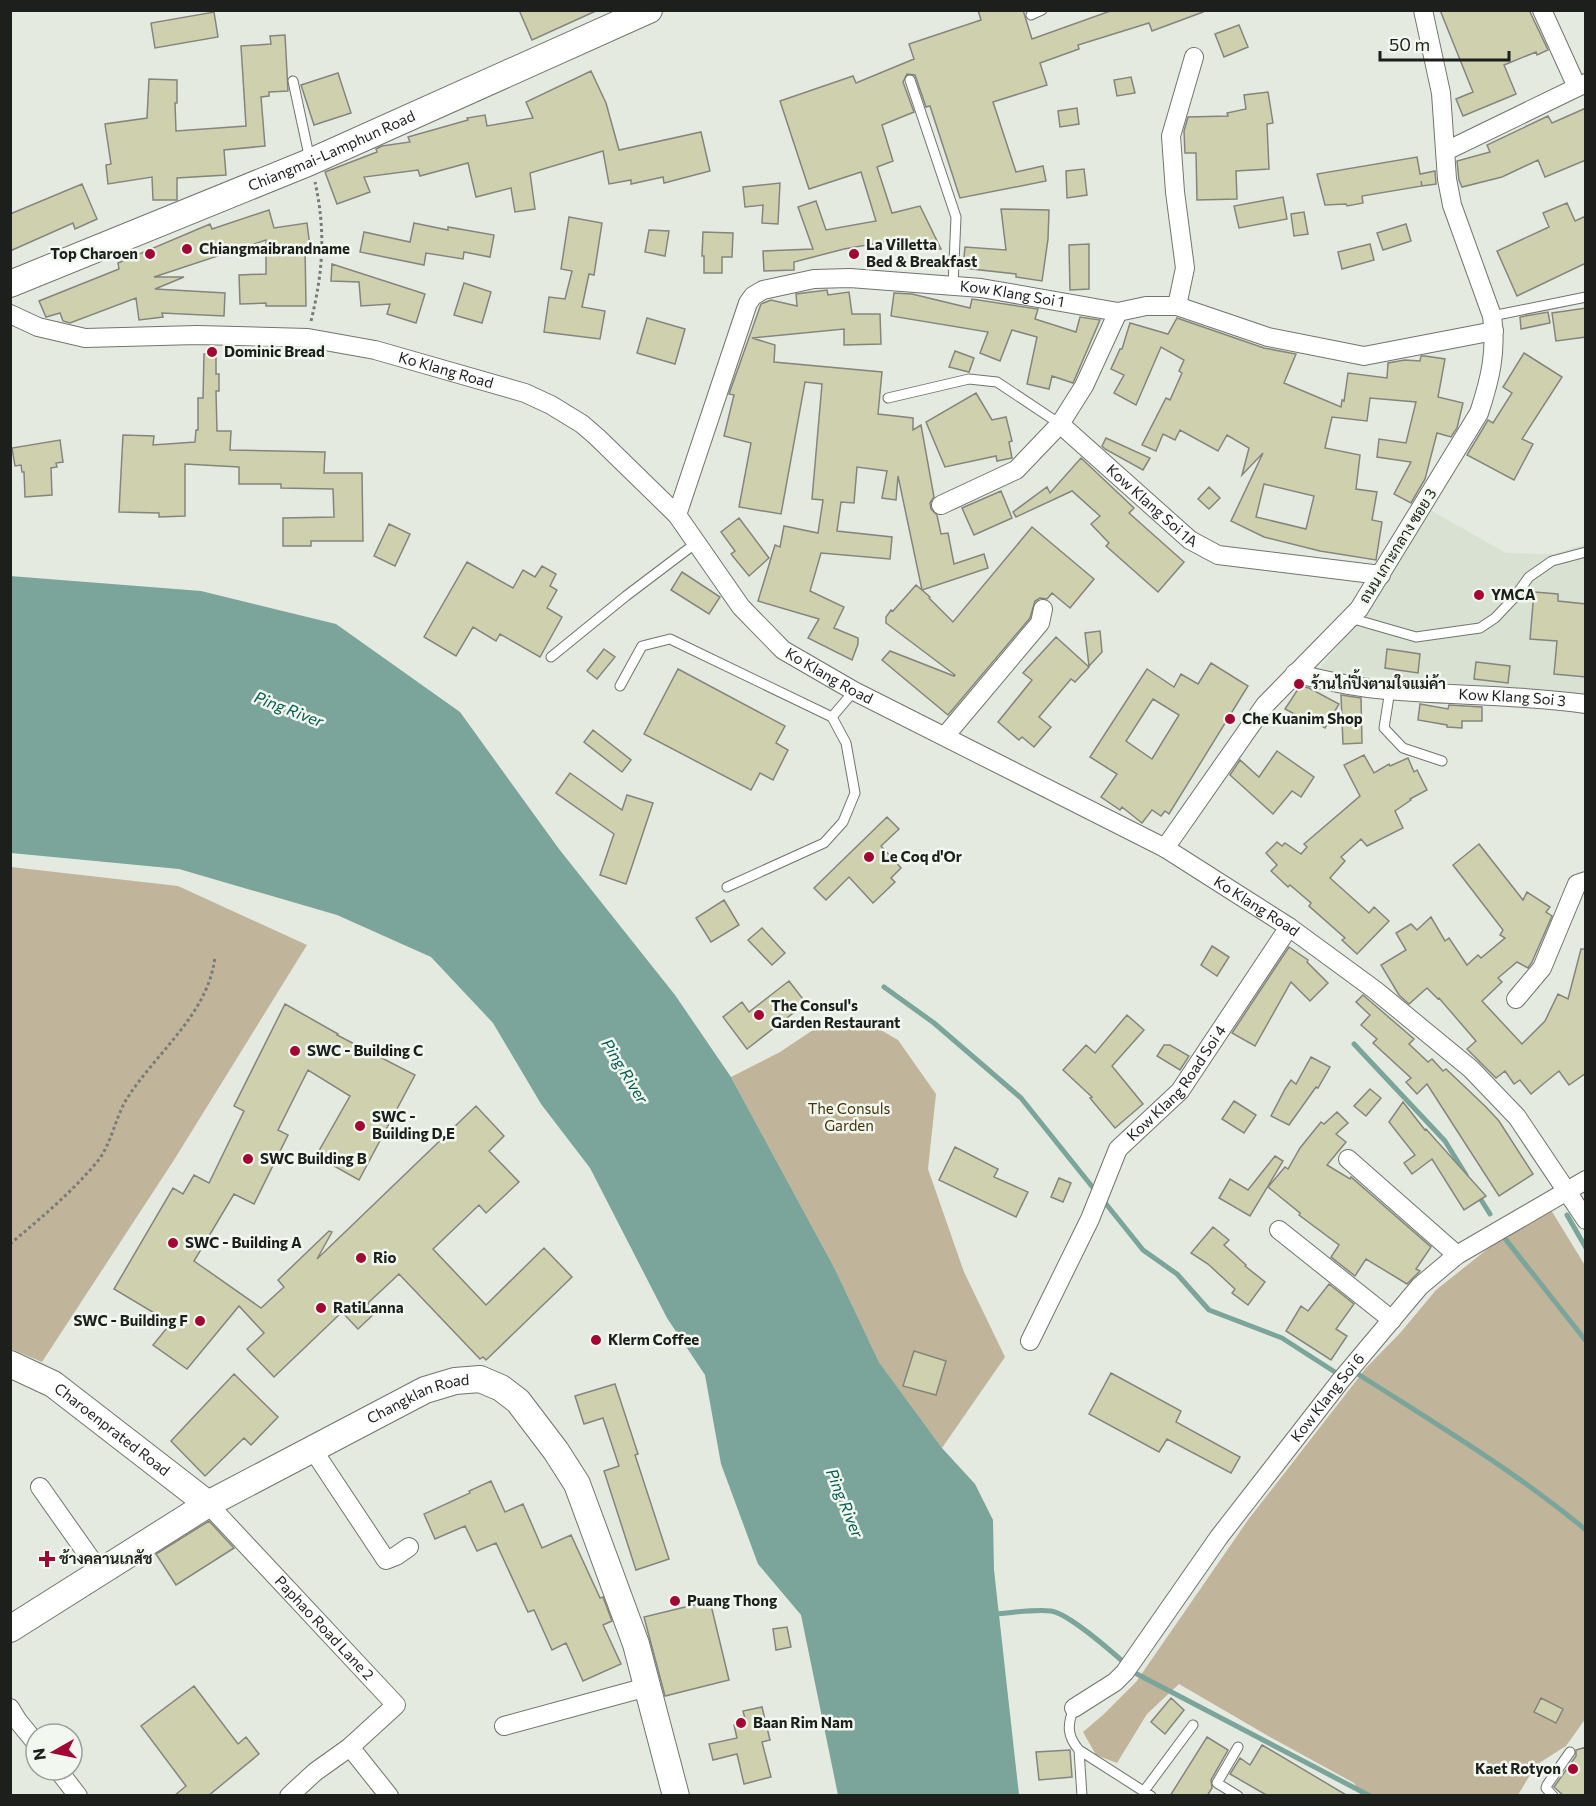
<svg xmlns="http://www.w3.org/2000/svg" width="1596" height="1806" viewBox="0 0 1596 1806" font-family="Commissioner,Sarabun,sans-serif">
<rect width="100%" height="100%" fill="#e5eae1"/>
<path fill="#d8e1d2" d="M1430 510 1506 553 1554 554 1585 544V694L1316 672 1345 637Z"/>
<path fill="#c0b49a" d="M11 867 178 886 307 945 174 1160 42 1362 11 1349Z
M831 1018H860L898 1040 936 1094 928 1169 964 1272 1005 1357 942 1448 879 1362 835 1269 731 1077 780 1052Z
M1551 1210 1586 1267V1718L1566 1746 1536 1765 1518 1795 1362 1796 1354 1783 1270 1737 1179 1684 1147 1714 1117 1763 1096 1755 1083 1732 1104 1714 1136 1682 1248 1520 1366 1368 1401 1332 1436 1290 1495 1243Z"/>
<path fill="#7ba59b" d="M10 576 201 591 336 624 460 712 559 849 675 995 731 1077 835 1269 879 1362 942 1448 975 1484 993 1520 994 1570 1019 1795H838L801 1615 758 1564 721 1464 705 1375 667 1318 590 1168 541 1104 493 1023 431 957 337 915 179 869 11 853Z"/>
<g fill="none" stroke-linecap="round" stroke-linejoin="round">
<path stroke="#7ba59b" stroke-width="5" d="M884 987 934 1023 1021 1098 1143 1250 1177 1274 1209 1310 1282 1338 1338 1374
M1354 1044 1445 1141 1466 1175
M1478 1195 1490 1214
M1567 1215 1586 1248
M1503 1236 1586 1341
M1358 1374C1436 1424 1515 1471 1586 1530
M995 1614C1012 1613 1033 1609 1051 1611 1071 1614 1120 1659 1137 1674L1370 1796"/>
</g>
<path fill="#cfd1ae" stroke="#85857d" stroke-width="1.5" fill-rule="evenodd" d="M519 10H598L532 40Z
M978 10H1023L1032 39 1113 10H1202L1203 12 1152 31 1149 23 1078 45 1079 49 1040 63 1047 85 993 102 1016 172 1043 166 1046 181 960 198 930 106 926 107 915 75 907 74 903 82 914 112 882 125 893 161 877 167 892 213 920 206 941 249 898 248 895 240 844 249 794 262V270L764 271 763 251 813 249 798 207 816 201 826 230 876 221 861 172 809 189 780 101 853 76 856 83 914 59 909 44 981 20Z
M1440 10H1529L1548 50 1537 55 1536 52 1504 65 1516 94 1463 116 1456 99 1473 92Z
M214 12 218 37 155 48 151 23Z
M1239 25 1248 47 1224 57 1215 34Z
M285 35 288 91 269 92V96L261 97 265 146 224 150 226 175 177 178V200H153L152 177 108 184 106 165 111 164 105 124 147 118 149 79 177 80V103H175L176 131 246 126 241 46 271 44 270 36Z
M591 71 606 103 619 150 701 132 710 171 664 183 663 177 631 184V180L609 184 603 151 530 173 535 209 515 212 511 188 476 197 468 163 420 176 418 170 364 177 370 192 337 204 325 172 377 152 376 149 382 146 410 142 408 137 468 120 467 118 485 115 487 126 533 118 526 102Z
M338 73 351 113 314 125 301 85Z
M1131 77 1135 93 1117 96 1114 80Z
M1268 92 1273 123 1267 124 1269 169 1236 171 1237 199 1197 200 1196 153H1185L1184 131 1188 117 1228 116 1227 113 1246 109 1244 95Z
M1077 108 1079 124 1060 127 1058 111Z
M1586 108V160L1545 177 1538 160 1502 177 1462 187 1459 180 1457 161 1490 152 1487 145 1548 116 1552 123Z
M1417 157 1420 174 1435 171 1436 184 1422 186 1421 181 1422 186 1362 196 1363 203 1347 206 1346 204 1325 205 1317 174Z
M1084 169 1087 195 1067 198 1066 171Z
M780 183 778 224 762 223 763 205 745 207 743 187Z
M82 184 97 219 75 229 73 223 10 251V214Z
M1283 197 1287 219 1239 228 1234 206Z
M1567 203 1575 221 1586 216V263L1517 296 1497 251 1549 227 1543 213Z
M1001 209 1049 210 1048 239 1042 281 1016 277V274L963 268 965 247 1006 250Z
M269 210 274 228 307 223 310 247H305L306 306H266V303L240 304 239 275 266 274V240L154 277H184L155 289 225 293 224 316 162 313 163 317 139 320 136 298 70 323 63 321 60 313 46 317 39 301 119 269 118 263 210 224 212 229Z
M1304 212 1308 234 1294 236 1291 214Z
M569 217 602 223 594 275 589 274 582 307 605 311 600 339 544 332 549 297 565 299 572 271 561 269Z
M414 223 448 230V227L494 235 490 257 464 252 463 259 426 253 424 265 360 252 364 232 410 242Z
M1406 224 1411 241 1383 250 1377 233Z
M649 230 669 231 665 256 645 252Z
M703 232 733 233 732 257H722V273H704V256H702Z
M1089 244V289L1070 290 1069 245Z
M1370 244 1374 260 1342 269 1338 252Z
M332 264 425 294 416 323 387 314 390 304 361 306 359 282 331 281Z
M464 283 491 292 482 323 454 315Z
M827 290 828 295 849 292 852 314H880L881 344 844 345V329L752 338 775 345 774 362 882 372 878 414 913 418V430L921 425 934 497 930 503 931 509 937 515 941 534 948 533 954 564 984 554 988 568 922 590 930 597 929 598 953 622 1032 527 1094 579 1070 608 1052 593 1047 599 1040 598 1035 601 1030 618 948 715 882 660 890 651 954 676 955 675 886 623V617L891 610 893 611 916 585 922 590 898 476 896 500 882 498 887 471 857 467 854 503 841 502 837 531 892 537 890 559 821 553 810 591 844 607 834 628 858 638V644L852 660 808 638 819 619 758 601 775 545 780 547 784 526 818 533 823 500 812 499 822 384 805 382 781 514 739 507 751 443 724 436 734 395 729 394 761 304 771 300 797 306 796 294Z
M894 293 912 294 970 308 972 299 1038 309 1035 319 1076 332 1080 317 1100 320 1073 383 1052 376 1049 389 1027 384 1037 337 1012 330 1000 361 980 353 988 332 891 316Z
M1586 308V337L1556 341 1552 313Z
M1548 312 1550 323 1521 329 1520 317Z
M647 318 685 329 675 364 637 353Z
M1177 318 1264 348 1296 354 1284 383 1341 407 1342 400 1344 401 1348 373 1387 378 1388 363 1405 360 1420 361 1421 356H1425L1445 359 1438 397 1463 403 1457 428 1451 437 1437 433 1425 479 1411 503 1394 494 1411 462 1377 457 1379 439 1406 443 1416 402 1370 398 1367 421 1332 417 1325 448 1360 455 1356 489 1377 492 1372 520 1382 522 1376 560 1320 551 1264 537 1231 521 1263 453 1242 475 1249 448 1227 435 1218 451 1180 430 1175 440 1163 434 1156 451 1142 445 1166 398 1170 400 1182 373 1179 371 1184 360 1161 347 1136 405 1114 393 1124 375 1111 369 1120 349H1122L1130 323 1168 334ZM1264 484 1314 496 1306 529 1256 517Z
M955 351 974 358 969 372 949 367Z
M1524 353 1562 377 1522 439 1533 444 1514 480 1467 455 1488 420 1493 423 1512 393 1503 387Z
M204 354H216V374H219V391H216L217 431H231L230 450 325 452 324 473H362L363 541H311V546H283V518L334 517 333 489 281 488V484H239V467L185 464V516L159 517V513L119 512 123 435 154 436 153 445 195 442 196 430H198V398H203Z
M976 393 992 420 1006 417 1012 441 1009 442 1012 458 997 461 996 456 945 467 926 422Z
M1106 438 1150 458 1143 470 1105 449 1102 446Z
M60 440 63 462 56 463 57 467 51 468 52 495 25 497 24 472H22L21 465 15 466 12 448Z
M1081 458 1134 508 1129 513 1184 562 1158 592 1106 546 1109 543 1091 524 1100 516 1072 491 1016 517 1013 512 1047 487 1050 493Z
M1209 487 1220 498 1209 509 1198 499Z
M1001 491 1012 518 974 535 962 508Z
M739 518 769 558 749 576 731 554 735 551 721 532Z
M389 524 410 534 395 566 374 556Z
M467 562 513 588 523 570 535 577 542 566 556 574 550 586 557 590 547 608 562 617 540 657 500 634 496 641 473 627 456 656 424 637Z
M682 572 720 597 709 614 671 590Z
M1534 592 1558 594V601L1586 604V677L1554 674 1557 641 1530 639Z
M1100 631 1102 652 1089 666 1085 633Z
M1056 637 1089 667 1075 682 1071 679 1039 717 1051 727 1034 747 1022 737 1019 740 998 722 1032 680 1023 673Z
M604 649 615 657 597 679 587 671Z
M1387 649 1420 654 1418 673 1385 668Z
M1476 662 1510 666 1508 683 1474 679Z
M1211 663 1248 686 1169 814 1165 811 1161 816 1152 810 1142 823 1122 807 1120 810 1101 797 1117 774 1090 757 1147 669 1174 687 1181 674 1198 684ZM1153 699 1179 715 1152 759 1126 741Z
M678 669 785 726 776 743 788 750 773 780 760 773 751 790 644 734Z
M1300 686 1309 688 1339 704 1325 728 1304 715 1302 718 1285 709Z
M1341 695 1361 698 1362 743 1343 744Z
M1420 704 1448 709 1449 705 1482 707V721H1462V728L1447 727V725L1418 720Z
M593 730 631 760 622 772 584 742Z
M1277 751 1314 777 1301 797 1292 791 1273 814 1230 775 1240 760 1259 777Z
M1364 755 1374 773 1389 764 1390 766 1408 758 1414 772 1417 770 1427 790 1410 799 1411 800 1395 811 1403 828 1367 846 1361 839 1341 857 1345 861 1330 878 1369 913 1374 907 1389 921 1357 954 1342 940 1345 938 1309 906 1311 903 1290 885 1288 887 1271 871 1277 865 1266 853 1277 842 1282 846 1285 843 1301 854 1307 847 1304 844 1360 796 1344 765Z
M570 773 622 810 627 795 653 803 626 884 600 875 614 834 556 793Z
M887 817 899 829 881 846 901 868 891 878 895 882 873 903 849 877 826 900 814 888Z
M1479 844 1523 900 1527 892 1550 907 1546 912 1552 916 1532 962 1528 968 1517 962 1498 978 1502 982 1482 1001 1522 1044 1545 1021 1558 994 1568 999 1581 949H1586V1073L1569 1085 1559 1071 1531 1094 1520 1080 1514 1084 1505 1071 1496 1078 1467 1049 1476 1041 1439 998 1438 999 1427 988 1409 1004 1399 995 1381 965 1406 950 1396 933 1411 924 1417 930 1431 917 1445 941 1449 938 1467 965 1478 955 1481 958 1505 938 1500 935 1503 930 1453 865Z
M724 900 739 925 711 942 696 918Z
M762 928 785 953 772 965 748 940Z
M1212 946 1229 957 1217 976 1201 965Z
M1289 947 1308 960 1307 962 1328 983 1310 1001 1291 982 1255 1046 1232 1033Z
M789 981 806 1003 747 1049 723 1017 742 1002 749 1012Z
M1363 995 1414 1039 1409 1044 1428 1062 1432 1059 1443 1071 1446 1069 1486 1107 1499 1121 1533 1174 1499 1196 1427 1084 1417 1094 1406 1082 1411 1078 1373 1043 1377 1039 1361 1025 1370 1015 1356 1002Z
M285 1004 338 1034 337 1035 415 1075 359 1180 316 1156 350 1096 308 1070 278 1130 288 1135 254 1204 234 1194 194 1261 261 1308 284 1287 278 1280 329 1231 332 1232 317 1259 476 1106 504 1136 489 1151 519 1182 486 1213 479 1205 433 1249 486 1305 544 1248 572 1277 486 1360 483 1357 480 1359 399 1274 368 1303 376 1312 358 1329 342 1312 274 1377 247 1349 264 1333 239 1306 187 1369 153 1345 171 1323 114 1289 173 1188 183 1194 194 1175 209 1183 244 1111 234 1106Z
M1127 1015 1144 1030 1112 1066 1143 1104 1115 1128 1090 1098 1092 1097 1063 1070 1086 1045 1095 1053Z
M1164 1045H1170L1189 1056 1180 1070 1157 1056Z
M1311 1057 1330 1067 1318 1088 1316 1087 1289 1125 1271 1116 1285 1089 1291 1080 1296 1084Z
M1370 1089 1381 1098 1366 1116 1354 1106Z
M1234 1101 1256 1115 1244 1133 1222 1119Z
M1403 1102 1425 1130 1426 1129 1486 1196 1464 1210 1432 1159 1412 1174 1404 1163 1415 1155 1389 1122Z
M1337 1112 1348 1123 1336 1134 1346 1142 1327 1165 1350 1179 1351 1177 1431 1247 1416 1269 1420 1271 1407 1284 1366 1259 1355 1276 1331 1257 1339 1245 1299 1215 1300 1213 1268 1187 1285 1167 1288 1169 1300 1148 1321 1122 1324 1124Z
M955 1147 998 1169 994 1177 1028 1192 1016 1217 939 1180Z
M1275 1156 1283 1161 1250 1216 1219 1198 1230 1179 1248 1190Z
M1059 1178 1071 1183 1063 1202 1051 1197Z
M1213 1227 1229 1240 1224 1245 1246 1265 1245 1266 1265 1282 1248 1305 1232 1293 1235 1289 1208 1264 1191 1253Z
M1329 1284 1354 1304 1336 1329 1347 1336 1331 1360 1286 1331 1301 1306 1308 1311Z
M914 1351 946 1361 936 1395 903 1386Z
M1111 1373 1181 1411 1176 1422 1240 1457 1231 1473 1167 1439 1159 1452 1089 1414Z
M234 1374 278 1417 251 1445 244 1438 205 1476 171 1441Z
M615 1384 638 1454 635 1455 669 1559 636 1570 604 1471 619 1466 603 1418 584 1424 575 1396Z
M491 1481 505 1512 523 1504 542 1548 571 1535 600 1598 603 1597 612 1621 603 1625 621 1664 583 1681 566 1643 552 1650 534 1610 528 1612 496 1543 477 1551 465 1526 435 1539 424 1514 470 1493 469 1491Z
M209 1521 234 1548 176 1585 156 1554Z
M710 1601 729 1680 665 1696 644 1617Z
M787 1627 791 1647 776 1650 773 1629Z
M194 1686 238 1744 246 1737 259 1754 208 1796H174L186 1786 141 1726Z
M1171 1698 1184 1710 1165 1734 1151 1722Z
M1541 1698 1563 1709 1556 1723 1534 1712Z
M762 1707 770 1740 762 1742 771 1777 744 1784 737 1754 713 1760 709 1744 737 1738 734 1725 746 1723 743 1711Z
M1207 1737 1228 1750 1211 1780 1212 1788 1207 1796H1170Z
M1262 1745 1348 1796H1268L1230 1774 1240 1758 1250 1765Z
M1586 1747V1796H1564L1554 1787 1576 1756V1750Z
M1070 1750 1072 1777 1039 1780 1036 1752Z"/>
<g fill="none" stroke-linecap="round" stroke-linejoin="round">
<g stroke="#70756d" stroke-width="11">
<path id="lane" d="M1031 15 1042 10
M910 80 956 217 953 286
M293 81 310 160
M1492 316 1586 297
M888 398 969 379 997 382 1060 424
M1350 618 1416 637 1480 628 1495 618 1513 599 1529 577 1552 561 1586 552
M551 657 626 596 696 543
M620 686 642 646 670 639 832 717 854 691
M1390 690 1384 728 1403 748 1442 761
M727 887 824 843 843 822 855 793 846 743 832 717
M1074 1708C1067 1725 1067 1736 1079 1750L1151 1796
M1079 1750 1082 1796
M1144 1791 1193 1725
M1238 1796 1217 1783 1238 1747
M1553 1796 1546 1788 1547 1785 1570 1752"/>
</g>
<g stroke="#70756d" stroke-width="20">
<g id="street">
<path d="M1542 10 1577 87"/>
<path d="M1446 151 1586 83"/>
<path d="M1177 306 1185 268 1175 192 1171 136 1194 57"/>
<path id="s1" d="M10 314 38 327 85 338 197 335 308 338 375 350 525 393 551 405 582 424 597 437 677 515 741 607 783 650 854 691 1165 848 1289 927 1375 990 1471 1069 1517 1117 1586 1220"/>
<path id="s2" d="M1060 424 1190 540 1218 555 1381 575"/>
<path d="M941 505 1016 470 1060 424 1084 386 1118 312"/>
<path id="s3" d="M677 515 748 303 753 296 763 290 814 279 850 278 981 288 1118 312 1146 306H1177L1268 337 1364 356 1494 331"/>
<path id="s4" d="M1295 673C1322 680 1349 686 1377 689 1446 696 1516 694 1586 704"/>
<path d="M945 736 1040 623 1043 609"/>
<path d="M1165 848 1265 705 1359 609 1479 413C1490 380 1497 351 1492 316L1452 205 1447 179 1441 93 1423 10"/>
<path d="M1516 999 1542 968 1577 884 1586 881"/>
<path d="M1348 1159 1457 1255"/>
<path d="M1279 1230 1392 1320"/>
<path id="s5" d="M1030 1341 1090 1219 1118 1149 1180 1091 1289 927"/>
<path d="M313 1450 386 1560 396 1556 409 1547"/>
<path d="M40 1487 100 1572"/>
<path id="s6" d="M208 1504 396 1705 350 1747 315 1772 289 1796"/>
<path d="M10 1708 18 1721 36 1743"/>
<path id="s7" d="M1074 1708 1115 1682 1125 1672 1219 1537 1341 1380 1420 1286 1457 1255 1586 1180"/>
<path d="M504 1726 647 1687"/>
<path d="M350 1747 389 1796"/>
<path d="M58 1770 78 1796"/>
</g>
</g>
<g stroke="#70756d" stroke-width="28">
<g id="secondary">
<path id="s8" d="M10 284 310 162 649 10"/>
<path id="s9" d="M10 1364 53 1384 208 1504"/>
<path id="s10" d="M10 1629 208 1504 425 1390 455 1381 480 1379 501 1388 518 1401 556 1451 577 1484 636 1644 676 1796"/>
</g>
</g>
<path stroke="#787b76" stroke-width="3" stroke-dasharray="3 3" stroke-linecap="butt" d="M311 321C323 272 326 232 315 182
M10 1244C41 1218 71 1193 97 1162 111 1145 115 1119 126 1100 156 1052 208 1015 215 957"/>
<use href="#lane" stroke="#fff" stroke-width="9"/>
<use href="#street" stroke="#fff" stroke-width="18"/>
<use href="#secondary" stroke="#fff" stroke-width="26"/>
</g>
<g fill="#a30532" stroke="#f2f7ef" stroke-width="2">
<circle cx="187" cy="249" r="6"/>
<circle cx="150" cy="254" r="6"/>
<circle cx="854" cy="254" r="6"/>
<circle cx="212" cy="352" r="6"/>
<circle cx="1479" cy="595" r="6"/>
<circle cx="1299" cy="684" r="6"/>
<circle cx="1230" cy="719" r="6"/>
<circle cx="869" cy="857" r="6"/>
<circle cx="759" cy="1015" r="6"/>
<circle cx="295" cy="1051" r="6"/>
<circle cx="360" cy="1126" r="6"/>
<circle cx="248" cy="1159" r="6"/>
<circle cx="173" cy="1243" r="6"/>
<circle cx="361" cy="1258" r="6"/>
<circle cx="321" cy="1308" r="6"/>
<circle cx="200" cy="1321" r="6"/>
<circle cx="596" cy="1340" r="6"/>
<path d="M44 1550h6v6h6v6h-6v6h-6v-6h-6v-6h6z"/>
<circle cx="675" cy="1601" r="6"/>
<circle cx="741" cy="1723" r="6"/>
<circle cx="1573" cy="1769" r="6"/>
</g>
<g text-anchor="middle" stroke-width="5" stroke-linejoin="round" paint-order="stroke">
<g font-size="15" fill="#1d1f1c" stroke="#f2f7ef">
<text dy="5" stroke="none"><textPath href="#s8" startOffset="348">Chiangmai-Lamphun Road</textPath></text>
<text dy="5" stroke="none"><textPath href="#s3" startOffset="495">Kow Klang Soi 1</textPath></text>
<text dy="5" stroke="none"><textPath href="#s1" startOffset="444">Ko Klang Road</textPath></text>
<text dy="5" stroke="none"><textPath href="#s2" startOffset="123">Kow Klang Soi 1A</textPath></text>
<text transform="translate(1398 546) rotate(-58)" y="5">ถนน เกาะกลาง ซอย 3</text>
<text dy="5" stroke="none"><textPath href="#s1" startOffset="948">Ko Klang Road</textPath></text>
<text dy="5" stroke="none"><textPath href="#s4" startOffset="219">Kow Klang Soi 3</textPath></text>
<text dy="5" stroke="none"><textPath href="#s1" startOffset="1434">Ko Klang Road</textPath></text>
<text dy="5" stroke="none"><textPath href="#s5" startOffset="300">Kow Klang Road Soi 4</textPath></text>
<text dy="5" stroke="none"><textPath href="#s7" startOffset="404">Kow Klang Soi 6</textPath></text>
<text dy="5" stroke="none"><textPath href="#s10" startOffset="470">Changklan Road</textPath></text>
<text dy="5" stroke="none"><textPath href="#s9" startOffset="122">Charoenprated Road</textPath></text>
<text dy="5" stroke="none"><textPath href="#s6" startOffset="170">Paphao Road Lane 2</textPath></text>
</g>
<g font-size="15" font-weight="bold" fill="#1d1f1c" stroke="#f2f7ef" text-anchor="start">
<text x="866" y="250">La Villetta<tspan x="866" dy="17">Bed &amp; Breakfast</tspan></text>
<text x="199" y="254">Chiangmaibrandname</text>
<text x="138" y="259" text-anchor="end">Top Charoen</text>
<text x="224" y="357">Dominic Bread</text>
<text x="1491" y="600">YMCA</text>
<text x="1311" y="689">ร้านไก่ปิ้งตามใจแม่ค้า</text>
<text x="1242" y="724">Che Kuanim Shop</text>
<text x="881" y="862">Le Coq d'Or</text>
<text x="771" y="1011">The Consul's<tspan x="771" dy="17">Garden Restaurant</tspan></text>
<text x="307" y="1056">SWC - Building C</text>
<text x="372" y="1122">SWC -<tspan x="372" dy="17">Building D,E</tspan></text>
<text x="260" y="1164">SWC Building B</text>
<text x="185" y="1248">SWC - Building A</text>
<text x="373" y="1263">Rio</text>
<text x="333" y="1313">RatiLanna</text>
<text x="188" y="1326" text-anchor="end">SWC - Building F</text>
<text x="608" y="1345">Klerm Coffee</text>
<text x="59" y="1564">ช้างคลานเภสัช</text>
<text x="687" y="1606">Puang Thong</text>
<text x="753" y="1728">Baan Rim Nam</text>
<text x="1561" y="1774" text-anchor="end">Kaet Rotyon</text>
</g>
<g font-size="15" fill="#433207" stroke="#f2f7ef">
<text x="849" y="1114">The Consuls<tspan x="849" dy="17">Garden</tspan></text>
</g>
<g font-size="16" font-style="italic" fill="#005b4e" stroke="#f2f7ef">
<text transform="translate(289 709) rotate(21)" y="6">Ping River</text>
<text transform="translate(625 1071) rotate(58)" y="6">Ping River</text>
<text transform="translate(845 1503) rotate(68)" y="6">Ping River</text>
</g>
</g>
<rect width="1596" height="1806" fill="none" stroke="#1d1f1c" stroke-width="24"/>
<g transform="translate(54 1752) rotate(261)"><circle r="28" fill="#f2f7ef" stroke="#9da19b" stroke-width="1.5"/>
<path d="M0-4.5L10 22L0 15L-10 22Z" fill="#a30532"/>
<text y="-9" font-size="16" font-weight="bold" text-anchor="middle" fill="#1d1f1c">N</text>
</g>
<path d="M1380 51v9h129v-9" fill="none" stroke="#1d1f1c" stroke-width="3"/>
<text x="1389" y="51" font-size="18" fill="#1d1f1c" stroke="#f2f7ef" stroke-width="4.5" paint-order="stroke">50 m</text>
</svg>
